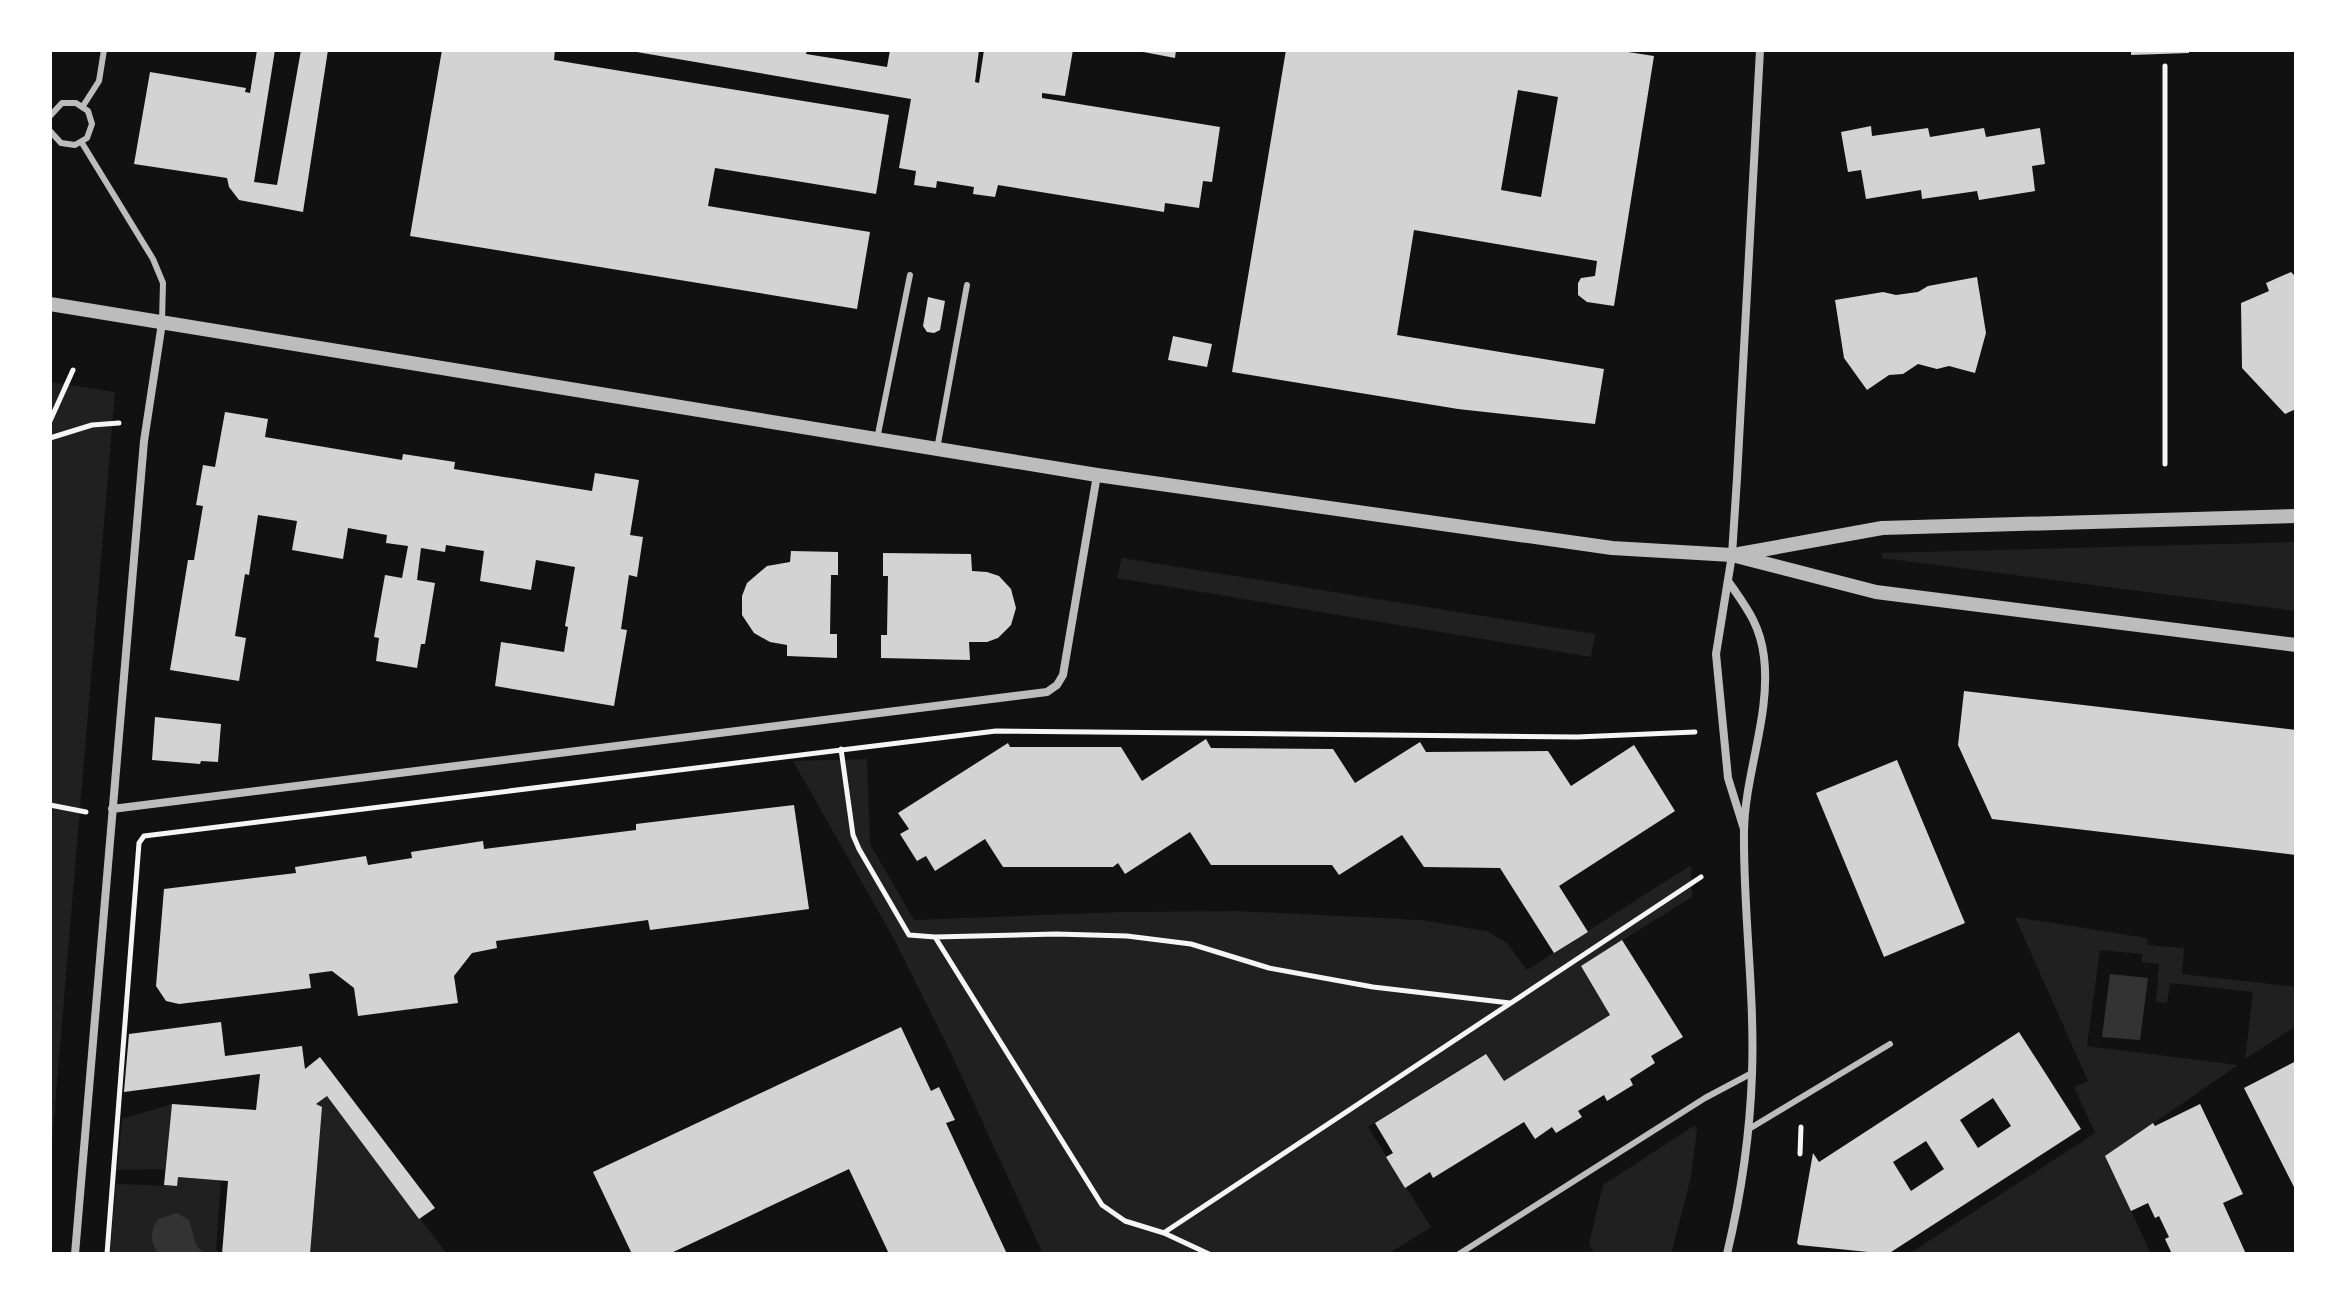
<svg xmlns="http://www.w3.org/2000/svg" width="2346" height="1304" viewBox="0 0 2346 1304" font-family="Barlow,sans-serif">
<rect width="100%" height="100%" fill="#111"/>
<path fill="#202020" d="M50 382 115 392 50 1166Z
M2296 542V611L1882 558V553Z
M1122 558 1595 634 1591 657 1117 578Z
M867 759 870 844 914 920 1123 912 1237 911 1420 920 1487 931 1508 944 1527 970 1691 865 1692 897 1581 966 1610 1015 1504 1081 1485 1054 1368 1127 1431 1227 1388 1254H1043L951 1053 893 937 793 761Z
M2015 917 2147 938 2148 945 2184 948 2182 974 2296 987V1026L2245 1059 2253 992 2170 983 2167 1003 2156 1002 2159 964 2142 962V954L2100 950 2087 1046 2238 1065 2106 1156 2151 1254H1909L2095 1133 2074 1087 2088 1081Z
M327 1096 447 1254H310L322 1108 316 1104Z
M172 1104 165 1169 117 1170 122 1119Z
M1695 1125 1697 1130 1691 1177 1671 1254H1595L1589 1244 1603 1185Z
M178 1177 221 1180 216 1249 220 1254H110L116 1184 176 1186Z"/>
<path fill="#333" d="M2110 974 2148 978 2140 1040 2102 1037Z
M177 1213 189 1220 196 1245 205 1254 157 1252C150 1240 150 1231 158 1219Z"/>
<path fill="#d3d3d3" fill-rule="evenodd" d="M257 50H275L254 182 277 185 301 50H328L303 212 239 200 229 187 227 178 134 164 150 72 246 88 245 92 250 93Z
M442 50H555L554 60 889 115 876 194 715 168 708 206 870 232 857 309 410 236Z
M625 50H807L806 54 887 67 890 50H979L975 82 979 83 984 50H1073L1065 96 1042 93V98L1220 127 1212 182 1203 181 1199 208 1165 203 1164 212 998 185 995 197 973 194 974 187 937 181 936 188 914 185 916 171 899 168 911 99Z
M1133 50H1176L1175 58Z
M1286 50H1615L1654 56 1614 306 1587 302 1578 295V283L1581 278 1595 276 1597 261 1414 230 1397 335 1604 369 1595 424 1458 409 1232 372ZM1518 90 1558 97 1541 197 1501 190Z
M2131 50H2189V53L2131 55Z
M1871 126 1872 136 1928 128 1930 137 1984 128 1986 137 2040 128 2045 164 2032 166 2035 191 1979 200 1977 191 1922 199 1921 190 1866 199 1861 170 1848 172 1841 132Z
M2291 272 2296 277V409L2285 414 2242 368 2241 303 2269 291 2266 283Z
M1977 277 1986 333 1975 373 1949 366 1937 369 1918 364 1903 374 1889 375 1867 390 1844 358 1835 300 1883 292 1896 295 1918 292 1928 286Z
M928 297 945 301 940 330 934 333 927 332 923 326Z
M1173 336 1212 344 1207 367 1168 360Z
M225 412 268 419 265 437 402 460 403 454 455 462 454 469 592 491 595 473 639 480 630 535 643 537 637 577 629 575 621 629 627 630 614 706 495 686 501 642 564 652 568 627 565 626 575 567 536 560 531 590 480 581 484 551 446 545 445 552 421 548 417 580 435 583 425 644H421L417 668 376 661 379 638 374 637 385 575 402 578 408 546 386 543 387 535 348 528 343 559 292 550 297 521 258 515 249 575 245 574 235 636 246 638 239 681 170 670 188 560H194L203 506 196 505 203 465 215 467Z
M791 551 838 552V575H831L830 634H837V658L787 656V645L770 642 754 633 742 615V596L747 583 767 566 790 562Z
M883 553 971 554 972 571 987 572 999 576 1011 589 1016 608 1011 625 998 638 987 642H969L970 660 881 658V635H887L888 576H883Z
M1964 691 2296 730V855L1992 819 1958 745Z
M155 717 221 724 218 762 201 761 200 764 152 760Z
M1206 739 1211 748 1333 749 1355 783 1420 742 1426 752 1548 751 1571 786 1634 745 1675 811 1559 886 1588 932 1554 953 1500 868 1424 867 1402 835 1339 875 1332 865H1211L1190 832 1125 874 1118 863 1113 867H1003L985 839 935 871 926 856 917 861 900 834 909 829 898 813 1008 743 1010 747H1121L1142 781Z
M1897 760 1965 923 1884 957 1816 793Z
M794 805 809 909 650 930 648 920 496 941 497 948 472 953 454 976 458 1003 358 1016 354 988 332 971 309 974 311 988 179 1004 166 1001 156 986 164 889 296 873 295 867 366 856 368 865 412 858 411 852 483 841 484 849 636 830V824Z
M1622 940 1683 1037 1651 1056 1655 1063 1630 1079 1633 1085 1607 1101 1604 1095 1578 1111 1582 1117 1556 1133 1552 1127 1535 1139 1524 1122 1433 1178 1430 1172 1405 1188 1386 1157 1393 1153 1375 1123 1486 1054 1504 1081 1610 1015 1581 966Z
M221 1022 225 1056 302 1046 305 1069 320 1057 435 1208 419 1219 327 1096 316 1104 322 1107 310 1254H222L228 1181 178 1177 177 1186 164 1185 172 1104 256 1110 260 1074 124 1092 129 1034Z
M901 1027 931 1091 939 1087 955 1120 946 1123 1007 1254H889L849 1169 669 1254H632L593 1172Z
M2019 1032 2081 1129 1888 1254 1799 1245 1797 1243 1813 1153 1819 1162ZM1993 1098 2011 1126 1978 1148 1960 1120ZM1926 1141 1944 1169 1911 1191 1893 1162Z
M2296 1061V1191L2244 1088Z
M2200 1104 2243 1194 2223 1203 2246 1254H2172L2165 1239 2169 1237 2159 1216 2155 1218 2148 1203 2131 1211 2105 1156 2153 1123 2155 1126Z"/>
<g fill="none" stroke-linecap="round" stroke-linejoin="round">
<path stroke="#f5f5f5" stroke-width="5" d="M2165 66V464
M50 421 73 370
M50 438 92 425 119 423
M841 749 853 835 859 849 909 935 935 937 1102 1205 1125 1221 1164 1233 1209 1254
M50 805 86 812
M935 937 1056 934 1127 936 1191 944 1269 968 1373 987 1510 1003
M1800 1154 1801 1127
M1165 1232 1701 877
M107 1254 139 843 144 836 996 731 1577 737 1695 732"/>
<path stroke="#bcbcbc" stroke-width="6" d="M83 106 99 81 104 50
M50 116 62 103H76L88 111 92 124 87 138 75 145 61 143 50 131
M82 143 153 259 163 283 162 321
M877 439 910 275
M937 449 967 285
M1749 1129 1890 1044
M1459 1254 1705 1098 1752 1073"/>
<path stroke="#bcbcbc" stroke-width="8" d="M112 809 1047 692 1057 685 1063 675 1097 475
M1744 829 1728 778 1716 654 1732 555 1737 478 1760 50
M75 1254 144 441 162 323
M1727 1254C1741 1195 1750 1135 1752 1074 1755 993 1743 912 1744 831 1745 773 1771 715 1764 657 1760 624 1746 607 1728 581"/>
<path stroke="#bcbcbc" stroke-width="14" d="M50 304 1097 475 1612 548 1732 555 1876 592 2296 645
M1739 554 1882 528 2296 516"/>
</g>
<rect width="2346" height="1304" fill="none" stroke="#ffffff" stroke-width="104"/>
</svg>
